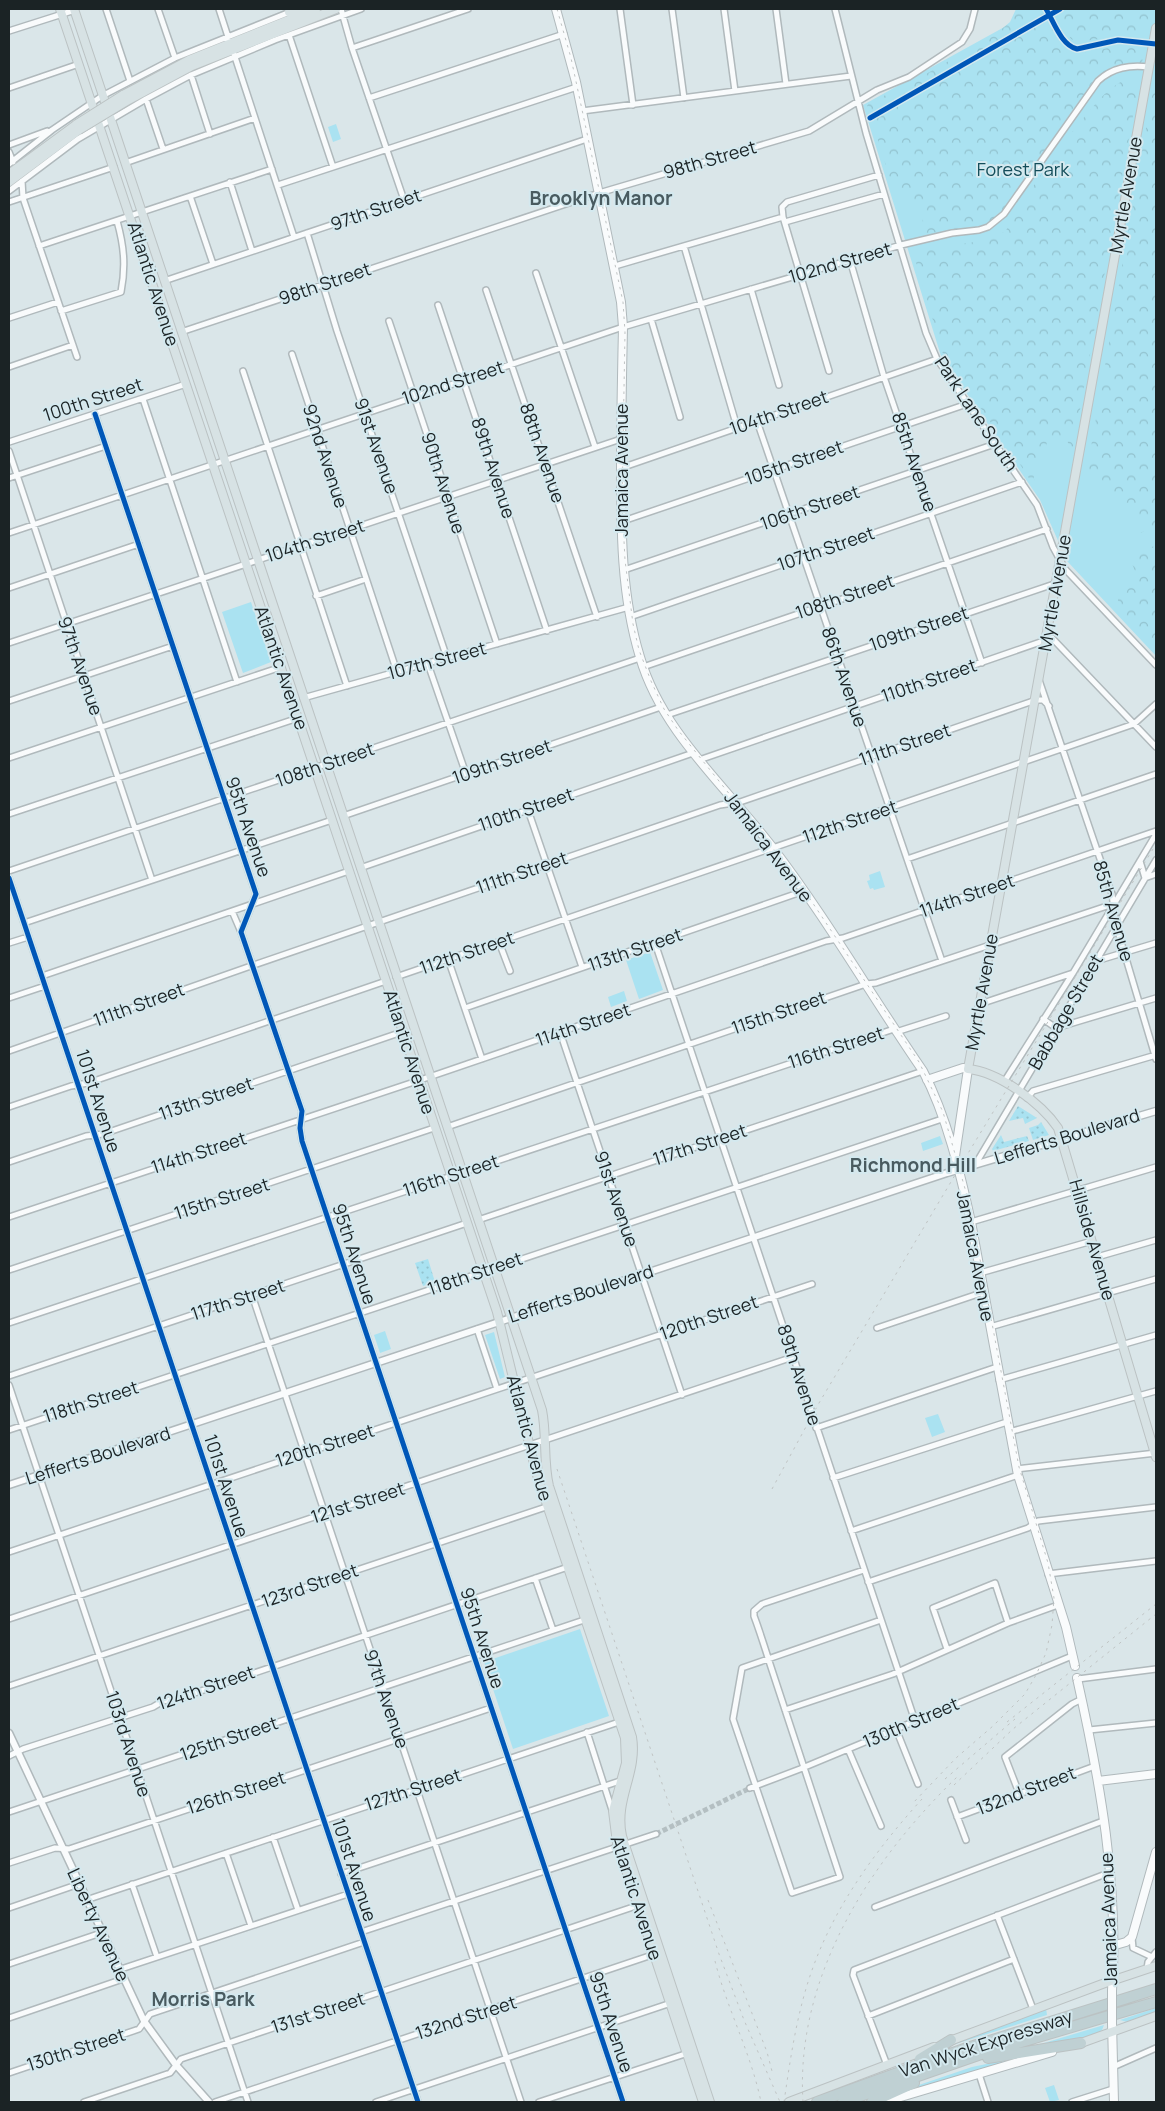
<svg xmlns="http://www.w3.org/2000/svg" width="1165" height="2111" viewBox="0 0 1165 2111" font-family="Manrope,sans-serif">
<defs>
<pattern id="forest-crowns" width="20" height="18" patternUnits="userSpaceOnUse" patternTransform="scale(1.25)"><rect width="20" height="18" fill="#aae2f1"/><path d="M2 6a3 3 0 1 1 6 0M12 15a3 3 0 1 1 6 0" fill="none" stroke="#92c2ce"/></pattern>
<pattern id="garden-dots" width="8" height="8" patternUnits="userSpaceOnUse" patternTransform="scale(1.25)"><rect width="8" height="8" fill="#aae2f1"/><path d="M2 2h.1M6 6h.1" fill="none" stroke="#92c2ce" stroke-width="1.8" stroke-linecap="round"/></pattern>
</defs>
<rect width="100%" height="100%" fill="#dae6e9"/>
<path fill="#aae2f1" d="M1021 9H1156V656L1067 561 1040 500 941 356 863 105 1019 19Z
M336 124 341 139 333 142 328 127Z
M251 602 271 662 243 673 222 612Z
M880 871 885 887 874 890 873 888 870 889 867 881 870 880 869 875Z
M650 952 663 990 639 999 626 960Z
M624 991 627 1001 611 1007 608 997Z
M940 1136 943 1144 923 1151 921 1143Z
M385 1331 391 1349 380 1353 374 1335Z
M494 1332 505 1377 500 1379 485 1335Z
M938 1414 945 1432 932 1437 925 1418Z
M580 1629 609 1716 513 1749 484 1662Z
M1046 2008 1047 2015 946 2047Z
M1156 2008V2013L1127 2022 1120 2020Z
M1104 2025 1102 2030C1087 2042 1035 2048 1014 2052Z
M1034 2055 915 2090 916 2086 972 2067 996 2062 995 2060Z
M1054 2085 1059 2100 1050 2102 1045 2088Z"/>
<path fill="url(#forest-crowns)" d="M1016 9H1042L1067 52 1075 55 1117 46 1139 45 1138 49 1144 50 1142 63C1121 62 1107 71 1091 84L1010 202 995 218 978 227 951 229 927 234 921 230 923 219 922 210 911 195 902 193 895 194 867 106 869 103 907 85 997 33 1010 22Z
M1052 9H1153L1148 34C1129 31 1082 46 1071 39Z
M1156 70V526L1138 534 1136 528 1139 514C1128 503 1117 504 1105 494L1102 479 1086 476Z
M1140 77 1072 454 1067 440 1058 438 1047 442 1043 460C1030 467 1034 478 1036 491L1026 473 943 354 916 263 921 251 930 248 975 242 1005 232C1028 193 1052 156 1081 121 1092 108 1104 92 1119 83 1126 79 1132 78 1140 77Z
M1156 546V648L1118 607V595L1135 571 1127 552Z"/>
<path fill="url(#garden-dots)" d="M1018 1106 1037 1118 1025 1124 1023 1118 1009 1121Z
M1041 1122 1049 1135 1033 1140 1029 1128 1038 1125Z
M1001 1135 1004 1142 1027 1136 1029 1141 993 1151 992 1149Z
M428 1259 435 1282 423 1286 415 1263Z"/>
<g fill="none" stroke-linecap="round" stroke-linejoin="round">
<path stroke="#b4bfc2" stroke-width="5" stroke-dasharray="5 2.5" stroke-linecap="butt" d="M656 1834 750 1788"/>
<g stroke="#b0b9bc" stroke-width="8">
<path id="minor" d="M106 9 130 81
M158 9 175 58
M219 9 231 46
M341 9 352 48 404 200
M620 9 633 105
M672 9 684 98
M724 9 735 91
M776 9 786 84
M835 9 866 133 926 333 937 359 1037 505 1053 547 1065 569 1156 665
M9 31 75 10
M289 35 333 167
M352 48 468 9
M234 54 294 237
M191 75 210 134
M9 88 79 64
M369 98 564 34
M146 99 163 149
M582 111 851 76
M9 145 47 131
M9 152 13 162
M125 163 255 118
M9 164 52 130 102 96 175 58 290 12
M22 181 23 198 77 357
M230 182 252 251
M278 185 577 87
M9 191 78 139 146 99 191 75 275 40 361 9
M190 196 213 264
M9 202 114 167
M785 222 884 194
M307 233 337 331 447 658
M39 246 272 169
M684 246 737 427
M850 260 884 377 982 663
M615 266 783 217
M536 273 595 447
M164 281 587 139
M751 289 779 385
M486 290 597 617
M438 305 547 631
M61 311 121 292C126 266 124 246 117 221
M9 318 58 302
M651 319 680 417
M389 321 497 644
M181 332 599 193 809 131 877 90 909 77 962 42 970 29 975 9
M292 354 397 672
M9 367 73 345
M243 371 347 686
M829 371 783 217 782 207 787 202 879 175
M143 399 237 682
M95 414 256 894 241 932 302 1111 300 1128 302 1141 623 2102
M757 421 942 961
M9 442 186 384
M9 451 152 880
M621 468 937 359
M9 478 106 446
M620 520H626L967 404
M9 533 623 327 901 245 952 233 979 230 988 227 1004 214 1098 81C1113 67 1130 65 1149 67
M624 570 995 444
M9 588 139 544
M316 596 366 579
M630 617 1022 482
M9 643 621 439
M428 664 466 774
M643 667 1047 529
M1039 680 1112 894 1116 925 1156 1059
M303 698 629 607
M9 701 173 646
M667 715 1057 583
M9 758 281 667
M699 760 1052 638 1156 747
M528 810 582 967
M9 814 298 718
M343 816 661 707
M907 859 1156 774
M1140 861 1145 878 1156 874
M360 868 693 753
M9 871 640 658
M9 878 418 2102
M232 911 241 932
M24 923 332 820
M499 942 510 971
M9 943 28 937
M655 943 915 1721
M448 959 482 1059
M1096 961 1156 943
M42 976 349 871
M396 977 1134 724 1156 704
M9 998 45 986
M980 1004 1073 973
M465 1008 804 891
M1043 1019 1056 1028 1156 998
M560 1032 682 1395
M896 1032 946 1016
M9 1051 248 967 720 805 740 802 1036 700H1043L1049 706
M1004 1082 1073 973 1156 834
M1027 1098 1033 1091 1156 1055
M9 1107 71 1086 88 1083 386 981
M447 1127 866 984 876 983 1113 904
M9 1162 86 1136 103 1134 402 1032
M975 1165 1156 860
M9 1217 435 1075 826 941 843 938 1156 831
M478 1220 923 1071
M971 1222 1156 1167
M1097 1257 1156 1240
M9 1270 434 1128
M980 1273 1092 1241
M252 1295 521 2102
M9 1323 894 1029
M990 1327 1156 1279
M877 1328 984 1292
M477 1329 497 1389
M9 1376 467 1223
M999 1380 1156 1335
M9 1385 248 2102
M816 1428 997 1367
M9 1430 942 1119
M1009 1432 1156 1391
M1016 1469 1156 1453
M833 1478 1007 1422
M851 1531 1018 1475
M9 1552 812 1284
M864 1570 762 1604 754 1611V1616C760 1632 765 1648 770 1664 794 1735 817 1806 840 1877L792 1893 733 1719 742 1668 881 1620
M1048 1574 1156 1561
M535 1578 553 1630
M868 1582 1028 1528 1038 1521 1156 1507
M9 1619 793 1357
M947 1649 933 1608 995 1583 1008 1623
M1078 1679 1156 1669
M9 1686 549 1506
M785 1710 893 1674 1008 1623 1058 1605
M896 1729 918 1784
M1089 1730 1156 1723
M587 1732 612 1810
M848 1749 881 1826
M9 1756 23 1749 153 1707 163 1701 180 1698 571 1566
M750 1788 800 1769 1072 1656
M1019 1793 1005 1757 1072 1704 1082 1699
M951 1800 966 1840
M9 1812 587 1619
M957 1817 1095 1766
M273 1837 298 1910
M226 1853 251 1926
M9 1863 55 1848 69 1849 491 1708
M341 1874 623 1780
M132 1884 157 1957
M86 1900 622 1721
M875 1907 1103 1821
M9 1908 79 1884
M997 1915 1033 2009
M361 1932 656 1834
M1132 1938 1133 1948 1152 1957
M9 1964 101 1933
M1147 1969 1148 1962 1156 1952
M118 1970 348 1894
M868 2016 1014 1959
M9 2018 123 1979
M887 2065 853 1975 854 1970 1111 1872
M1113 2067 1156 2048
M9 2073 139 2029 150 2014 364 1942
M979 2074 988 2102
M84 2102 170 2073 181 2059 639 1905
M215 2102 655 1954
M376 2102 671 2003
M539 2102 688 2053
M1072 2102 1113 2089"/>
</g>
<g stroke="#b0b9bc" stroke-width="9">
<path id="tertiary" d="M9 1485 947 1173 1156 1111
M9 1733 144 2021 176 2065 209 2102"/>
</g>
<g stroke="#b0b9bc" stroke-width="10">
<path id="secondary" d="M556 9 576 82 621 302 623 327C622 374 621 420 621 466 621 530 621 595 640 657 662 733 727 787 773 848 827 919 872 997 923 1071 947 1117 960 1172 971 1222L1018 1475 1066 1627 1075 1666
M927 1080 963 1068 968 1069 955 1156
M1077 1678C1100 1781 1119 1885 1112 1991
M1098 1781 1156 1774
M1112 1946 1126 1942 1132 1937 1156 1852
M1112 2023 1114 2102
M884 2102 1052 2052"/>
</g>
<g stroke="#bbc2c3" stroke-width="10">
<path id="primary" d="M60 9 497 1312 536 1472 625 1738 626 1763 613 1811 617 1843 703 2102
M74 9 542 1410C547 1435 543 1461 549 1486L632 1737C638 1773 614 1799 622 1836L710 2102
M289 12H303
M1156 28 968 1069C999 1072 1041 1103 1058 1128L1156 1457
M123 95 189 60 316 9
M125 102 192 66 336 9
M9 174 77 124
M9 182 79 130
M947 2042 1105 1983 1156 1966
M1081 2043 1156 2016
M789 2102 934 2047"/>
</g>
<g stroke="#bbc2c3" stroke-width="12">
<path id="motorway" d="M988 2058 1081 2043
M920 2059 951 2040
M817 2102 967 2048 1156 1989
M843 2102 984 2053 1156 2002
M872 2102 914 2083"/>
</g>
<use href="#minor" stroke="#f9fbfc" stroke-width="5"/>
<use href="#tertiary" stroke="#f9fbfc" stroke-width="6"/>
<use href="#secondary" stroke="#f9fbfc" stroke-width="8"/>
<use href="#primary" stroke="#d7e2e4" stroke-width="8"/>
<use href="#motorway" stroke="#bfd0d3" stroke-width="10"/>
<path stroke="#c0c4c4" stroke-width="1" stroke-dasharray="2.5 5" stroke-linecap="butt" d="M557 9 571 58 623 302 625 332 622 502 625 560 633 624 639 650 651 681 664 709 678 730 792 872 919 1062 943 1112 970 1206 1019 1467 1048 1563 1054 1598 1052 1625 1046 1653 1036 1675 1025 1694 993 1726 956 1758 913 1803
M557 1469 719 1954 744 2020 780 2102
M772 1489 819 1403 967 1155 1156 844
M1007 1722 1156 1604
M945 1779 1015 1719
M954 1785 1013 1729 1156 1614
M708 1900 767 2052 773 2075
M715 1961C727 2009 751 2053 761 2102
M784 2102C790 2061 796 2019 809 1979 831 1911 874 1852 922 1799
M803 2102C795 1977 870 1861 957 1777"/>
<g stroke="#b0b9bc" stroke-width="10" stroke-linecap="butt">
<path id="secondary-bridge" d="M1112 1991V2023"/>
</g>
<g stroke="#bbc2c3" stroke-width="10" stroke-linecap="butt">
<path id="primary-bridge" d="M77 124 123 95
M79 130 125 102"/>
</g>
<use href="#secondary-bridge" stroke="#f9fbfc" stroke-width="8"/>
<use href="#primary-bridge" stroke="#d7e2e4" stroke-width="8"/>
<g stroke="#d4e9ef" stroke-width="8">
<path id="cycleway" d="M1046 9C1054 22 1061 45 1077 49L1118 40 1156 44
M870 118 1060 9
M95 414 256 894 241 932 302 1111 300 1128 302 1141 623 2102
M9 878 418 2102"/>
</g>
<use href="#cycleway" stroke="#0057b8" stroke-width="5"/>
</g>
<g text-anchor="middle" stroke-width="4" stroke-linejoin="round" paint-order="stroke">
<g font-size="18" fill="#1b2325" stroke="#d4e9ef">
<text transform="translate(710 160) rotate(-16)" y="6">98th Street</text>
<text transform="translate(1126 195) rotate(-80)" y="6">Myrtle Avenue</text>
<text transform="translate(376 210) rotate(-19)" y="6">97th Street</text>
<text transform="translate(840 263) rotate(-16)" y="6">102nd Street</text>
<text transform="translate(153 284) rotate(72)" y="6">Atlantic Avenue</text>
<text transform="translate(325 284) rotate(-19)" y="6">98th Street</text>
<text transform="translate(453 383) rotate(-18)" y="6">102nd Street</text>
<text transform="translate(93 400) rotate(-18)" y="6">100th Street</text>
<text transform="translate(779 413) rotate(-19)" y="6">104th Street</text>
<text transform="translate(976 414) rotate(56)" y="6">Park Lane South</text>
<text transform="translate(376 446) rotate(71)" y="6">91st Avenue</text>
<text transform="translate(542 453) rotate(71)" y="6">88th Avenue</text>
<text transform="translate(325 456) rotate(72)" y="6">92nd Avenue</text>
<text transform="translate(914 462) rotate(71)" y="6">85th Avenue</text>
<text transform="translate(794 463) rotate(-19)" y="6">105th Street</text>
<text transform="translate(493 468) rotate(72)" y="6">89th Avenue</text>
<text transform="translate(622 470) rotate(-90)" y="6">Jamaica Avenue</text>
<text transform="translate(443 483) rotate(72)" y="6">90th Avenue</text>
<text transform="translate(810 508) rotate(-19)" y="6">106th Street</text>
<text transform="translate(315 541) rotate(-18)" y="6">104th Street</text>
<text transform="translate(826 549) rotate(-19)" y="6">107th Street</text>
<text transform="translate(1055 593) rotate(-80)" y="6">Myrtle Avenue</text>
<text transform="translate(845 597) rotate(-19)" y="6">108th Street</text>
<text transform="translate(919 629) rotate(-19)" y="6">109th Street</text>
<text transform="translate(437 661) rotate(-15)" y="6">107th Street</text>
<text transform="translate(80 666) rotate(71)" y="6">97th Avenue</text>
<text transform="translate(281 668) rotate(71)" y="6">Atlantic Avenue</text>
<text transform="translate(844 677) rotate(71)" y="6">86th Avenue</text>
<text transform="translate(929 681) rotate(-19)" y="6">110th Street</text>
<text transform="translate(905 745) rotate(-19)" y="6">111th Street</text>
<text transform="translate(502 762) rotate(-19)" y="6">109th Street</text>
<text transform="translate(325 765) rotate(-19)" y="6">108th Street</text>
<text transform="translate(526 810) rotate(-19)" y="6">110th Street</text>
<text transform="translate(850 822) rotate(-19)" y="6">112th Street</text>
<text transform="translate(248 827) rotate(71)" y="6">95th Avenue</text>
<text transform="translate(768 847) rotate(53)" y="6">Jamaica Avenue</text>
<text transform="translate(522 873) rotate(-19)" y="6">111th Street</text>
<text transform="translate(967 896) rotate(-19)" y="6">114th Street</text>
<text transform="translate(1113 911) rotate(74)" y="6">85th Avenue</text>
<text transform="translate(635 950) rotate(-19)" y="6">113th Street</text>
<text transform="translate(467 953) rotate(-19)" y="6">112th Street</text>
<text transform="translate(982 992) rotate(-80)" y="6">Myrtle Avenue</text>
<text transform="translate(139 1005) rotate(-20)" y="6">111th Street</text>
<text transform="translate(1066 1012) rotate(-60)" y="6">Babbage Street</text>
<text transform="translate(779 1013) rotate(-19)" y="6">115th Street</text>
<text transform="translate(583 1025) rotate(-19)" y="6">114th Street</text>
<text transform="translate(836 1048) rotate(-18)" y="6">116th Street</text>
<text transform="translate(409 1052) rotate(72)" y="6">Atlantic Avenue</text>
<text transform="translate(206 1099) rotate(-19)" y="6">113th Street</text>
<text transform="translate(98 1101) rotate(72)" y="6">101st Avenue</text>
<text transform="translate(1067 1137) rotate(-17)" y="6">Lefferts Boulevard</text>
<text transform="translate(700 1145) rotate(-18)" y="6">117th Street</text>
<text transform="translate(199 1153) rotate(-18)" y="6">114th Street</text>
<text transform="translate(451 1176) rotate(-18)" y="6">116th Street</text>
<text transform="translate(222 1199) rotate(-18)" y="6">115th Street</text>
<text transform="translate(616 1199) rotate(71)" y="6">91st Avenue</text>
<text transform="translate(1092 1240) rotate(74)" y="6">Hillside Avenue</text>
<text transform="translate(354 1254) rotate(72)" y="6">95th Avenue</text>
<text transform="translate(975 1256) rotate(79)" y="6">Jamaica Avenue</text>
<text transform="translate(475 1274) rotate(-19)" y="6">118th Street</text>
<text transform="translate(581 1294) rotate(-18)" y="6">Lefferts Boulevard</text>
<text transform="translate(238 1300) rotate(-18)" y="6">117th Street</text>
<text transform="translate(709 1318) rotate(-19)" y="6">120th Street</text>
<text transform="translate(799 1375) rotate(72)" y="6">89th Avenue</text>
<text transform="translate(91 1402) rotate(-18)" y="6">118th Street</text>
<text transform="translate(529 1438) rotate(75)" y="6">Atlantic Avenue</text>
<text transform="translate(325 1446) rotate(-18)" y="6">120th Street</text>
<text transform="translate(98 1456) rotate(-18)" y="6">Lefferts Boulevard</text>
<text transform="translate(226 1486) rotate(72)" y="6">101st Avenue</text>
<text transform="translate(358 1503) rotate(-18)" y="6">121st Street</text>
<text transform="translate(310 1586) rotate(-19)" y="6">123rd Street</text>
<text transform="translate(482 1638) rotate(72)" y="6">95th Avenue</text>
<text transform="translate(206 1688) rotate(-19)" y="6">124th Street</text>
<text transform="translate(386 1699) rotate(71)" y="6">97th Avenue</text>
<text transform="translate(911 1723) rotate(-23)" y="6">130th Street</text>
<text transform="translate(229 1739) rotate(-19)" y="6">125th Street</text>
<text transform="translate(128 1744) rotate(72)" y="6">103rd Avenue</text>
<text transform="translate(413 1790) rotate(-18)" y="6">127th Street</text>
<text transform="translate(1026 1791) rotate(-21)" y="6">132nd Street</text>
<text transform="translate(236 1793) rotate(-18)" y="6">126th Street</text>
<text transform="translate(354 1870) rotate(72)" y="6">101st Avenue</text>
<text transform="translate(636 1898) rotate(72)" y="6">Atlantic Avenue</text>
<text transform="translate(1109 1919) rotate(-92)" y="6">Jamaica Avenue</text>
<text transform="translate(98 1925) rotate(65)" y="6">Liberty Avenue</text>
<text transform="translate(318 2013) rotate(-18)" y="6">131st Street</text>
<text transform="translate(466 2018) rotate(-18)" y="6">132nd Street</text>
<text transform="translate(611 2022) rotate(72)" y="6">95th Avenue</text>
<text transform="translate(986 2044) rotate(-18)" y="6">Van Wyck Expressway</text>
<text transform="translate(76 2050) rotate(-18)" y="6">130th Street</text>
</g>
<g font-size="18" fill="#134d5a" stroke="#d4e9ef">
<text x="1023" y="176">Forest Park</text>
</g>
<g font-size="19" font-weight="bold" fill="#495b60" stroke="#d4e9ef">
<text x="601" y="205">Brooklyn Manor</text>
<text x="913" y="1172">Richmond Hill</text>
<text x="203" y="2006">Morris Park</text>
</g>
</g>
<rect width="1165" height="2111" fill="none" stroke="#1b2325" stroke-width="20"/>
</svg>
